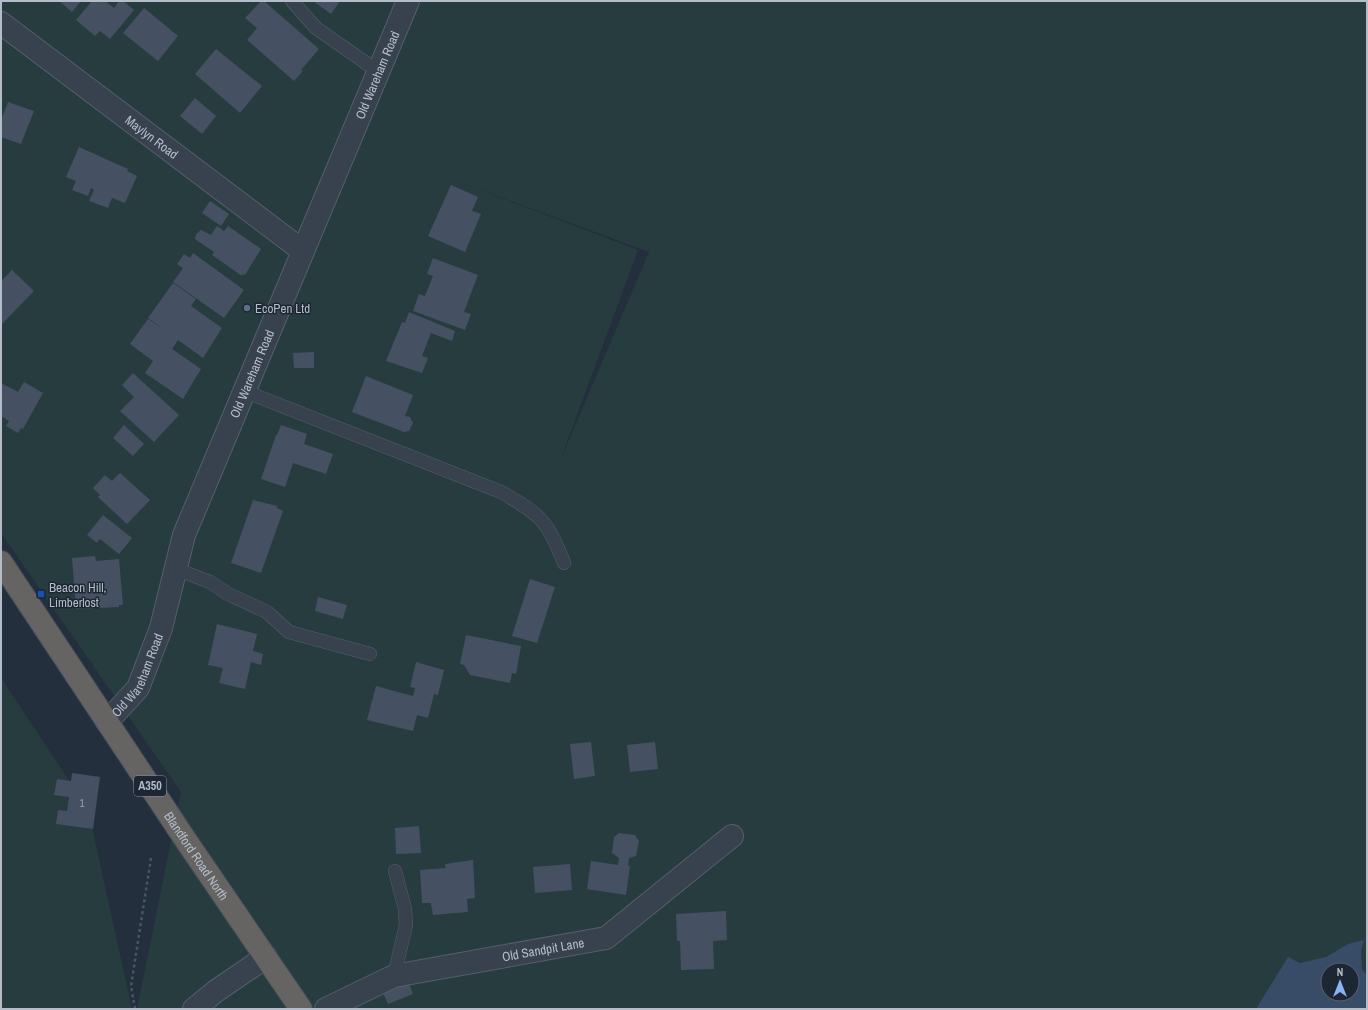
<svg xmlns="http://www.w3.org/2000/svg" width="1368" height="1010" viewBox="0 0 1368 1010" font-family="'Archivo Narrow',sans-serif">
<rect width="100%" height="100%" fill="#242f3e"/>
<path fill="#263c3f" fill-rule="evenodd" d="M1 1H1367V1009H137L181 792 1 533ZM454 180 649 252 560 461 638 250ZM1328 970H1352V994H1328Z
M1 678 88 809 132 1009H1Z"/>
<path fill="#394c67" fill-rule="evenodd" d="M1364 940 1361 950 1362 969 1367 975V1009H1256L1288 957 1300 963 1326 957 1348 944ZM1328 970H1352V994H1328Z"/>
<path fill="#455162" d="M59 1H81L72 12Z
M92 1H105L114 8 119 1H123L134 10 110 39 100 31 95 36 76 20Z
M261 1H264L319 49 301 70 303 71 294 81 247 40 257 28 245 18Z
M313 1H340L331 14Z
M144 8 178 36 158 61 123 33Z
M216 49 262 86 240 113 195 74Z
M195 98 216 116 202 134 180 116Z
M8 102 34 111 21 144 1 137V120Z
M79 147 128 169 127 171 137 176 125 203 112 198 108 208 89 201 94 190 91 188 88 196 72 190 76 181 66 177Z
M451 185 478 197 472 211 481 214 465 252 428 236Z
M210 201 229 214 221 226 202 213Z
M217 226 224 231 228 226 261 249 245 275 243 274 242 276 212 255 214 252 195 239 196 234 201 230 211 235Z
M193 253 244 290 224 318 173 282 183 268 177 264 184 254 190 258Z
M433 258 478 275 464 312 471 314 465 330 413 311 419 294 425 296 433 276 427 274Z
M12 270 34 291 1 325V281Z
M173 283 196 299 191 306 222 328 203 358 178 340 172 349 201 369 183 399 145 373 153 361 130 344 148 319 166 331 148 318Z
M409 312 455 331 452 341 431 333 422 356 428 358 422 373 386 361 402 322 405 323Z
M314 352V368H294L293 353Z
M133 373 179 415 154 442 120 411 134 397 122 385Z
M366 376 413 395 405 416 410 417 413 423 409 431 404 432 352 412Z
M24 382 43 393 23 429 21 428 18 433 6 426 9 421 1 416V383L18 392Z
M124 425 144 444 133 456 113 438Z
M281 425 307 434 304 444 333 454 326 474 293 463 285 487 261 479 276 435H277Z
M120 473 150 500 127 524 98 497 100 495 93 488 105 475 112 481Z
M253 500 277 506V508L283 511 261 573 231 563Z
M103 515 132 538 119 554 100 539 97 543 87 535Z
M95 556 96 561 119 559 123 605H119V607L76 609 72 558Z
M530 579 555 587 537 643 512 636Z
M318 597 347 605 343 619 315 611Z
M217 624 257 634 253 651 263 654 261 665 251 662 245 689 219 683 223 668 208 665Z
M466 635 521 646 516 674 512 673 510 683 470 675 464 665 460 664Z
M416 662 444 670 438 695 434 694 428 718 417 715 413 731 367 720 376 686 413 696 415 688 410 687Z
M591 742 595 776 574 779 570 744Z
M655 742 658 769 630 772 627 745Z
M72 773 100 777 93 829 56 824 58 810 67 811 69 797 54 795 57 779 71 781Z
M419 826 421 853 396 854 395 828Z
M619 833 635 835 639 841 636 856 629 858 628 866H630L626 895 587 889 591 861 618 865 619 858 612 853 614 837Z
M473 860 475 898 467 899 468 912 433 915 431 903H422L420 870 446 868 445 864Z
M570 864 572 890 535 893 533 867Z
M726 911 727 940 713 941 714 969 681 970 680 941H677L676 914Z
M409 983 413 994 388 1004 383 993Z"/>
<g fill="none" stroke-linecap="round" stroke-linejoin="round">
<g stroke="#565f6c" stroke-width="14">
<path id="service" d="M292 1 316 28 379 72
M244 391 501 492C540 514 548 521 564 563
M176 569 210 582 228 594 267 612 289 632 370 654
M394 976 406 925 405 909 395 871"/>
</g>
<g stroke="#565f6c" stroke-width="24">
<g id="minor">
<path id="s1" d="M1 23 303 251"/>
<path id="s2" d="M326 1009 394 976 606 938 732 836"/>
</g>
</g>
<g stroke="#565f6c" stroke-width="24">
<g id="tertiary">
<path id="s3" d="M107 722 138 688 161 628 184 535 408 1"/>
<path d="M194 1009 216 991 266 957"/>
</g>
</g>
<g stroke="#434c59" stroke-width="24">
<g id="trunk">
<path id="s4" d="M1 562 189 845 301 1009"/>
</g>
</g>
<path stroke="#44595c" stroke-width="2.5" stroke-dasharray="3 3" stroke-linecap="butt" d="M135 1009 131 986 151 858"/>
<use href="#service" stroke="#38414e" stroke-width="13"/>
<use href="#minor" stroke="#38414e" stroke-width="22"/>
<use href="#tertiary" stroke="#38414e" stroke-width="22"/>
<use href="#trunk" stroke="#656462" stroke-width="22"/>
</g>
<circle fill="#5c6f8a" stroke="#1d2633" stroke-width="1.5" cx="247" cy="308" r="4"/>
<rect fill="#1a4fb4" stroke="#1d2633" stroke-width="1.5" x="37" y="590" width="8" height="8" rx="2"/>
<g text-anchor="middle" stroke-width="3" stroke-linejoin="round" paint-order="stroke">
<g font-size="11" fill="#98a1af">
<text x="82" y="807">1</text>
</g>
<rect fill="#1d2633" stroke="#878f9c" stroke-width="1" x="134" y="776" width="32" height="20" rx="3"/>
<g font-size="12" font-weight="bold" fill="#b4bcc9">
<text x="150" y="790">A350</text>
</g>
<g font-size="13" fill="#b4bcc9" stroke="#1d2633">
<text dy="5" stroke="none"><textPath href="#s3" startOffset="705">Old Wareham Road</textPath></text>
<text dy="5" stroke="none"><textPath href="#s1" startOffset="189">Maylyn Road</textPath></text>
<text dy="5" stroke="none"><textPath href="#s3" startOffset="381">Old Wareham Road</textPath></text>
<text dy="5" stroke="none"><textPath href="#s3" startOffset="57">Old Wareham Road</textPath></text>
<text dy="5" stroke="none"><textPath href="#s4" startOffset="353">Blandford Road North</textPath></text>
<text dy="5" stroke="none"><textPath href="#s2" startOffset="227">Old Sandpit Lane</textPath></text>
</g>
<g font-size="13" fill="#b4bcc9" stroke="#1d2633" text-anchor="start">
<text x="255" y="313">EcoPen Ltd</text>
<text x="49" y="592">Beacon Hill,<tspan x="49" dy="15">Limberlost</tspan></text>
</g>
</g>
<rect width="1368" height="1010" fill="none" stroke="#b4bcc9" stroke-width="4"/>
<g transform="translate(1340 982)"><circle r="19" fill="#1d2633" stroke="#59626f"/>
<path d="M0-3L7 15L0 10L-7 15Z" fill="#8ab4f8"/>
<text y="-6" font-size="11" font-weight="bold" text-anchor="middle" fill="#b4bcc9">N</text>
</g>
</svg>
